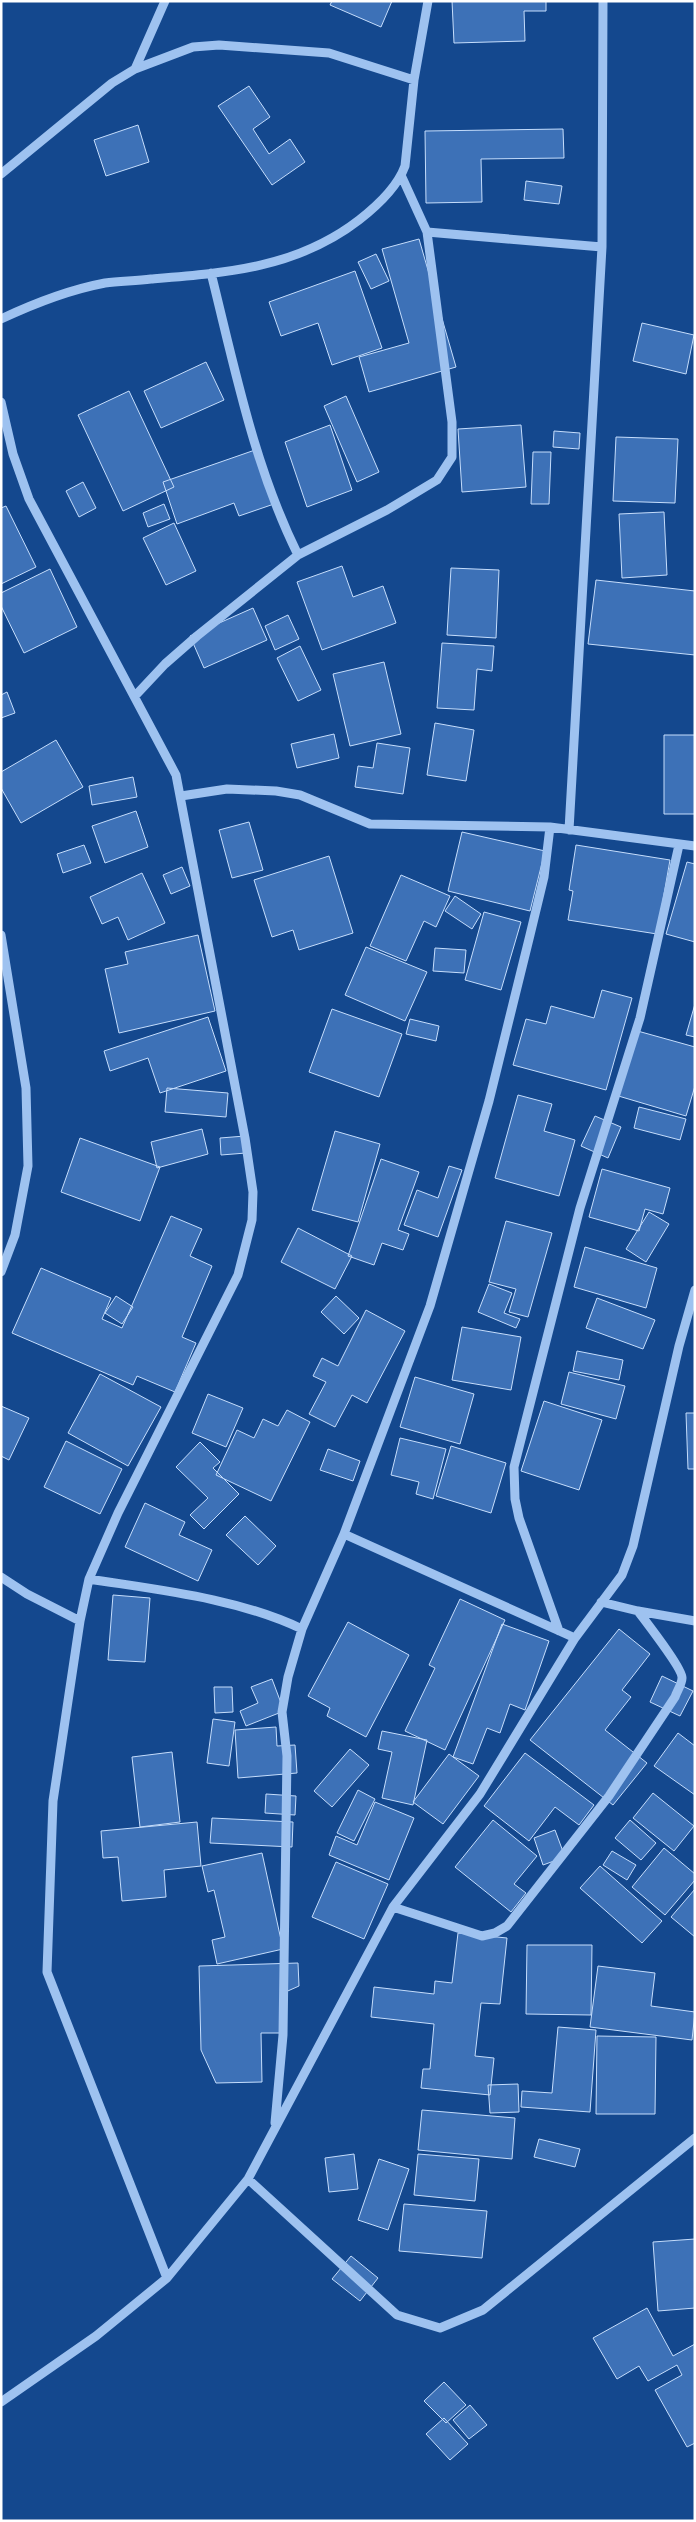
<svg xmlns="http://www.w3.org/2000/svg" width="696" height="2522" viewBox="0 0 696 2522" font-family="Signika,sans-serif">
<rect width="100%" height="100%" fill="#14488e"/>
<path fill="#3d71b7" stroke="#c5ddfc" d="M332 1H392L381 27 330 5Z
M452 1H546V11H524L525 41 454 43Z
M249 86 270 117 253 129 269 154 290 139 305 162 272 185 218 106Z
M138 125 149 162 106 176 94 140Z
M563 129 564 158 481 159 482 202 426 203 425 131Z
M526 181 562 186 559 204 524 200Z
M419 239 456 367 369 392 359 357 409 343 382 249Z
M376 254 389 281 371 289 358 262Z
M355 271 382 348 332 365 318 323 281 336 269 302Z
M642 323 694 335 686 374 633 361Z
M206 362 224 400 161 428 144 391Z
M129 391 174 487 123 511 78 415Z
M346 396 379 472 357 482 324 406Z
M330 425 352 490 307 507 285 442Z
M521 425 526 487 462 492 458 429Z
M554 431 580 433 579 449 553 447Z
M616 437 678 439 675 503 613 501Z
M255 450 274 504 239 516 234 503 177 524 163 482Z
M533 452H551L549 504H531Z
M83 482 96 508 79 517 66 491Z
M164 504 170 519 148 527 143 513Z
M6 506 36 567 1 584V508Z
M664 512 667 575 622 578 619 514Z
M174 523 196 571 166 585 143 538Z
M342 566 353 597 383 586 396 623 322 650 297 582Z
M451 568 499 570 496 638 447 635Z
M50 569 77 627 24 653 1 606V593Z
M596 580 695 591V655L588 644Z
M253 608 267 640 204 668 190 636Z
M288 615 299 639 275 650 265 626Z
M442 643 494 646 492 671 477 669 474 710 437 708Z
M300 646 321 690 298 701 277 658Z
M384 662 401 734 350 746 333 674Z
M7 692 15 713 1 718V695Z
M435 723 474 730 466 781 427 775Z
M334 734 339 758 297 768 291 744Z
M664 735H695V814H664Z
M56 740 83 787 21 823 1 788V772Z
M377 743 410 748 403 794 355 787 358 766 373 768Z
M133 777 137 797 92 805 89 786Z
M136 811 148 847 105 863 92 826Z
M249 822 263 870 232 878 219 830Z
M462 832 545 851 530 911 448 891Z
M84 845 91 863 63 873 57 854Z
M576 845 670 860 657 934 568 920 573 891 569 890Z
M329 856 353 933 299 950 293 930 272 937 254 880Z
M687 862 695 864V942L666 934Z
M182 867 190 886 171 894 163 875Z
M142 873 165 923 128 940 118 917 102 924 90 897Z
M401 875 450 896 436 927 424 921 406 961 370 946Z
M455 896 481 914 472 929 445 911Z
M484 912 521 922 501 990 465 980Z
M198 935 215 1011 119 1033 105 969 128 964 125 952Z
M366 947 427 972 405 1021 345 995Z
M435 948 466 950 464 973 433 971Z
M602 990 632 998 606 1090 513 1065 526 1019 546 1024 551 1006 594 1018Z
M695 1004V1037L686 1035Z
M332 1009 402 1034 379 1097 309 1072Z
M208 1017 226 1071 160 1093 148 1058 110 1071 104 1051Z
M410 1019 439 1026 436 1041 406 1034Z
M634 1030 695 1047V1086L686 1116 615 1095Z
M167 1088 228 1093 226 1117 165 1112Z
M518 1095 552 1104 544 1131 575 1140 559 1196 495 1178Z
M639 1107 686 1119 680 1140 634 1128Z
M595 1116 621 1127 608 1158 581 1146Z
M202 1129 208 1154 157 1168 151 1142Z
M335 1131 380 1144 358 1222 312 1210Z
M245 1136 246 1153 221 1155 220 1138Z
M80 1138 160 1167 140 1221 61 1192Z
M381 1159 419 1172 398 1230 409 1234 403 1250 382 1243 374 1265 348 1256Z
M449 1166 462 1170 438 1237 404 1225 417 1190 438 1198Z
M602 1169 670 1188 663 1214 645 1209 639 1231 589 1217Z
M649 1212 669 1224 646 1262 626 1249Z
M171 1216 202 1229 190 1256 212 1266 182 1337 196 1343 175 1392 137 1376 133 1385 12 1333 41 1268 111 1298 102 1319 122 1328Z
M506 1221 552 1233 528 1317 509 1312 516 1289 489 1282Z
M298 1228 352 1256 335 1289 281 1262Z
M585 1247 657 1268 646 1308 574 1287Z
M489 1284 512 1293 504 1313 520 1319 516 1328 478 1312Z
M116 1296 133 1307 122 1324 105 1313Z
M336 1296 359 1318 344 1334 321 1312Z
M597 1298 655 1320 643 1349 586 1328Z
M366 1310 405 1331 367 1403 352 1395 335 1427 309 1414 326 1382 313 1376 322 1358 338 1366Z
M462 1327 521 1337 511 1390 452 1380Z
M577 1351 623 1360 619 1380 573 1371Z
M569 1372 625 1386 616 1419 561 1404Z
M100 1374 161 1407 128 1466 68 1433Z
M415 1377 474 1394 460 1444 400 1427Z
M208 1394 243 1408 226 1447 192 1433Z
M544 1401 602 1420 579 1490 521 1471Z
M1 1406 29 1418 9 1460 1 1456Z
M287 1410 310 1422 271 1501 216 1475 237 1430 254 1438 263 1419 278 1426Z
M686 1413H695V1469H688Z
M400 1438 446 1449 433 1499 416 1494 419 1482 391 1475Z
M66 1441 122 1469 100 1514 44 1487Z
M200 1442 220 1462 213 1468 239 1494 204 1529 190 1515 208 1498 176 1467Z
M451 1446 506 1463 491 1513 436 1496Z
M328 1449 360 1461 353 1481 320 1470Z
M145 1503 185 1522 179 1535 212 1550 198 1581 125 1547Z
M245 1516 276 1546 258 1565 226 1535Z
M113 1595 150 1598 145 1662 108 1660Z
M460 1599 505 1620 445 1750 405 1731 435 1668 429 1665Z
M348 1622 409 1655 366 1737 327 1716 330 1708 308 1696Z
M502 1624 549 1641 525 1710 510 1704 500 1733 487 1728 473 1764 453 1757Z
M619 1629 650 1654 622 1690 631 1697 605 1730 647 1763 613 1805 530 1740Z
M662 1676 693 1691 680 1716 650 1702Z
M272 1679 284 1711 246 1726 240 1711 258 1703 251 1687Z
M214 1687H232L233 1712 215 1713Z
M213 1719 235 1722 229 1766 207 1763Z
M276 1727 277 1746 295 1745 297 1773 238 1778 235 1730Z
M382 1731 427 1740 413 1805 382 1798 392 1752 378 1749Z
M678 1733 695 1746V1795L654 1766Z
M350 1749 369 1765 332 1807 314 1791Z
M172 1752 180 1822 140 1827 132 1757Z
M525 1753 594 1805 579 1825 555 1807 529 1841 484 1806Z
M449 1754 479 1776 443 1824 413 1802Z
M358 1790 375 1799 354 1841 337 1833Z
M653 1793 694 1826 674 1851 633 1818Z
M266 1794 296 1796 295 1815 265 1813Z
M375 1802 414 1818 389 1880 329 1855 336 1836 357 1845Z
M212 1818 293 1822 292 1847 210 1843Z
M493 1820 537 1856 514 1884 526 1893 511 1912 455 1867Z
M630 1820 656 1843 641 1860 615 1838Z
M197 1822 201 1866 164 1870 166 1897 122 1901 118 1857 103 1858 101 1831Z
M555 1830 565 1857 543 1865 534 1838Z
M664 1848 695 1874V1880L665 1915 632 1887Z
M612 1851 636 1865 627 1880 603 1865Z
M262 1853 283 1949 217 1964 212 1940 225 1937 214 1890 208 1892 202 1866Z
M336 1862 388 1884 364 1939 312 1917Z
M600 1866 662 1921 642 1943 580 1888Z
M695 1889V1937L671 1917Z
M458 1933 507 1938 500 2004 481 2003 475 2056 494 2058 490 2095 421 2088 423 2069H430L434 2024 371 2017 374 1987 434 1994 435 1981 452 1983Z
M527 1945H592L591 2015 526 2014Z
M298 1963 299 1986 281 1994 282 2033H261L262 2082 216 2083 201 2050 199 1966Z
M598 1966 655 1973 651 2006 695 2012 692 2040 590 2027Z
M558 2027 596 2030 590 2112 521 2107 522 2091 552 2093Z
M597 2036 656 2037 655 2114H596Z
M518 2084 519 2112 490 2113 488 2085Z
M422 2110 515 2118 512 2159 418 2150Z
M539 2139 580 2149 575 2167 534 2157Z
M354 2154 358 2189 329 2192 325 2158Z
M418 2154 479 2159 475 2201 414 2195Z
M379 2159 409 2169 388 2230 358 2220Z
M404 2204 487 2211 482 2258 399 2251Z
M695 2239V2308L658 2311 653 2242Z
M351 2256 378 2278 360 2301 332 2279Z
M647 2308 673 2356 695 2344V2443L687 2447 655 2390 682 2375 677 2365 648 2381 639 2366 617 2379 593 2338Z
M444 2382 466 2405 446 2423 424 2401Z
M470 2405 487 2425 469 2439 453 2420Z
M444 2418 468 2444 450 2460 426 2434Z"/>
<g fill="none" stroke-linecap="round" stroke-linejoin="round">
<path stroke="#9ec2f0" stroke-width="9" d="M135 69 165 1
M1 174 112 83 135 69 193 47 219 45 329 53 414 80
M427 232 602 247
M211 273C235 369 254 466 298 555
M1 319C35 303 68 290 105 283 120 281 136 281 151 279 226 273 297 268 359 220 377 206 397 188 405 166L414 80 428 1
M1 402 13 454 29 499 176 775 245 1138 253 1192 252 1220 238 1275 118 1513 89 1579 80 1621 53 1801 47 1972 167 2278
M135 696 165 664 197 636 298 555 387 510 437 480 452 457V422L427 232 401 175
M181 796 227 789 276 791 300 795 370 824 550 827 695 846
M569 830 602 247 603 1
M1 935 26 1088 28 1166 15 1235 1 1272
M344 1534 575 1638
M1 1577 27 1594 80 1621
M89 1579C159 1590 237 1598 302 1629L288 1677 282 1712 287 1756 283 2035 275 2123
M601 1602 638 1611 695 1621
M302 1629 344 1534 430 1306 489 1101 530 935 544 877 550 827
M559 1631 519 1518 515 1499 514 1467 580 1208 640 1018 679 845
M393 1907 482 1936 495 1933 507 1926 609 1796 675 1697C677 1691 682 1684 682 1678 683 1669 646 1622 638 1611
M248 2179 397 2315 440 2328 483 2310 695 2138
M1 2402 96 2336 167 2278 248 2179 393 1907 480 1794 575 1638 622 1575 633 1546 679 1346 695 1290"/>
</g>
<rect width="696" height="2522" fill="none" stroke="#ffffff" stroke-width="5"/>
</svg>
